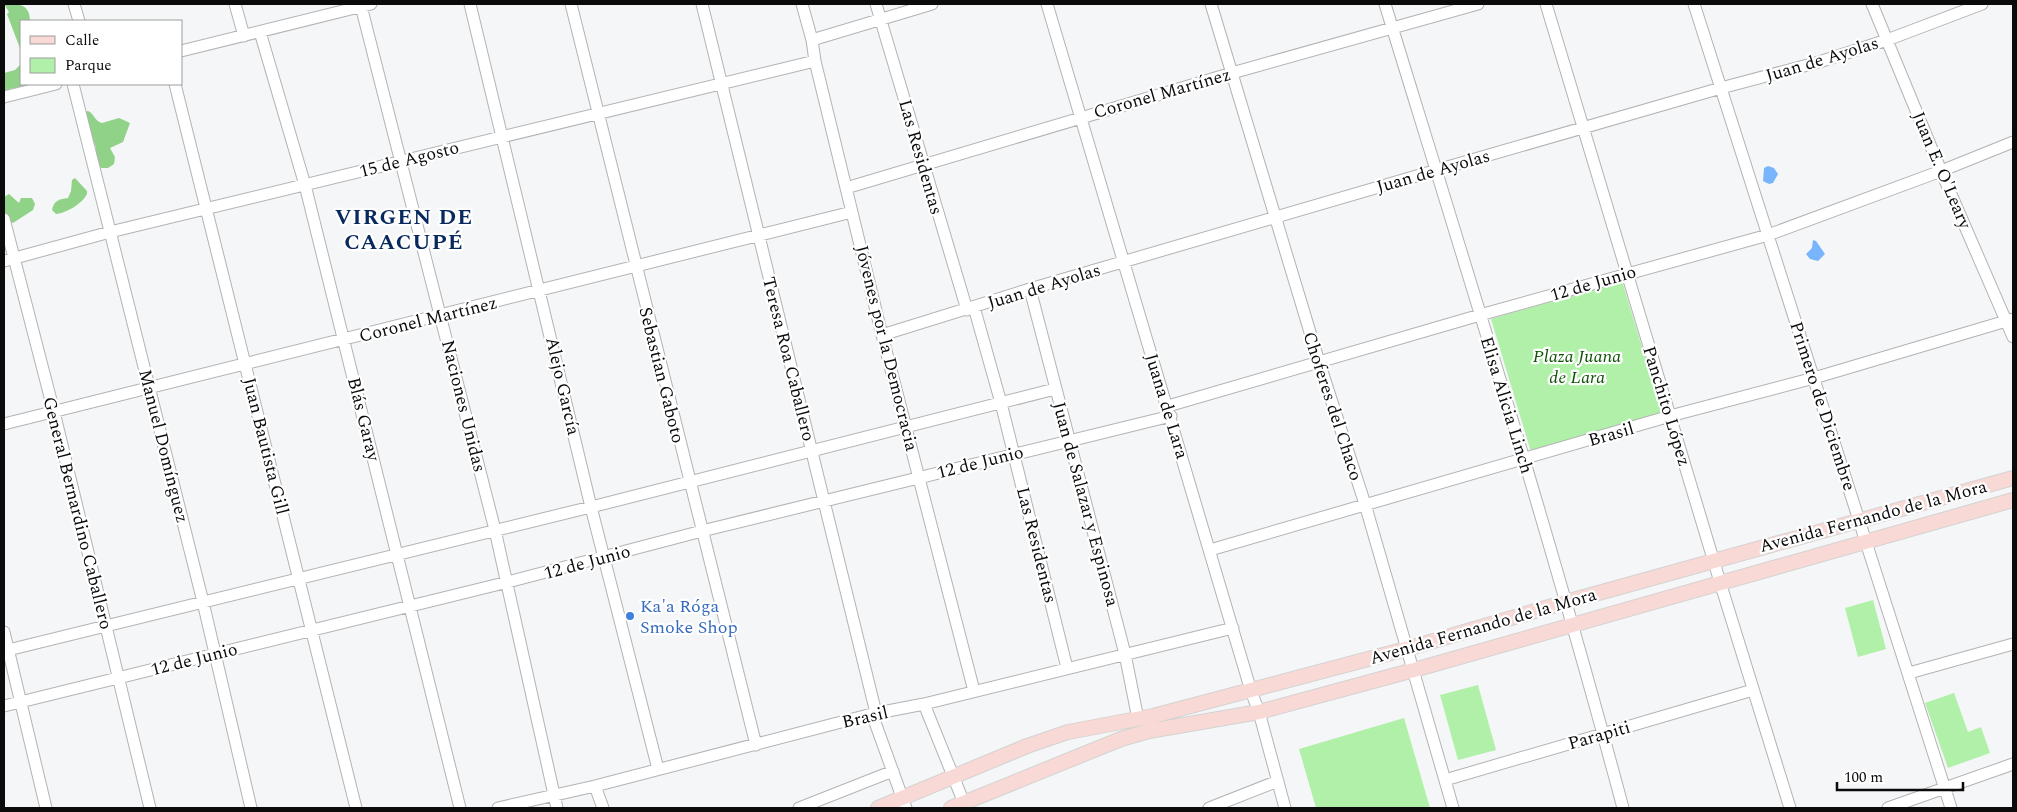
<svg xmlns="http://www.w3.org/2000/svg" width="2017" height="812" viewBox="0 0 2017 812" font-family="Spectral,serif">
<rect width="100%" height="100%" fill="#f5f6f7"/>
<path fill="#b1f0a8" d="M1622 281 1662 413 1531 452 1491 319Z
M1873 600 1886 649 1858 657 1845 608Z
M1478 685 1496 750 1458 760 1440 695Z
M1954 693 1968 732 1981 727 1990 753 1948 768 1925 703Z
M1404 718 1430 808H1316L1299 749Z"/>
<path fill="#90d287" d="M4 4C18 3 30 4 30 21H21V51L7 14 9 12Z
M21 64V84H30C22 88 12 87 4 91V73L15 70Z
M88 111C94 113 94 121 102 123L119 118 130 123 123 142 110 148 115 157 114 164 108 168H101L96 159V148L84 112Z
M75 178 87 191V194C82 204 66 213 56 214L52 210C54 200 60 199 68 198L71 191 72 180Z
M9 194 19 203 21 198H32L35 204 33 210 13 223 4 218V197Z"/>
<path fill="#79b5fe" d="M1768 166 1774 168 1778 174 1773 183 1769 184 1763 181 1764 168Z
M1813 240 1816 241 1825 254 1818 261 1810 259 1806 254 1812 248Z"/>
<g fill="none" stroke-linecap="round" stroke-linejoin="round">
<g stroke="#b3b3b5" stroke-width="13">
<path id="minor" d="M74 4 79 21
M235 4 244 36
M470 4 591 507 658 769
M571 4 756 745
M702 4 876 713
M802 4 812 40 815 61 882 335 974 691
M876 4 967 310
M1047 4 1251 691 1259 712 1285 808
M1211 4 1319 362 1365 504 1453 808
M1385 4C1467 271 1551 538 1623 808
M1546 4 1720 582 1790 808
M1694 4 1951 808
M1872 4 1941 171 2013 337
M361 6 495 530 557 808
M260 32 305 185 460 808
M812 40 932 4
M181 51 371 4
M73 84 203 602 251 808
M175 84 356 808
M4 97 56 84
M846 188 1232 73 1478 4
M4 219 54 412 150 808
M4 261 110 232 815 61
M1030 289 1125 654 1138 719
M974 307 1001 403 1067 668
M882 335 1030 289 1437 170 1721 88 1819 62 1887 40 1982 4
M1168 406 1480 315 1768 235 1941 171 2013 142
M4 424 852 212
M1210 550 1670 416 1814 378 2013 319
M4 632 46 808
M4 651 591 507 1055 389
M1909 673 2013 644
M924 704 966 808
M4 706 508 582 702 531 1171 416
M872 714 906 808
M1445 780 1753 690
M595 786 603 808
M498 808 595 786 872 714 924 704 1233 628
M799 808 893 771
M1209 808 1278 781
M1888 808 2013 764"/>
</g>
<g stroke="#d3d3d3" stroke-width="16">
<path id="major" d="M878 808 1027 746 1068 732 1153 716 1406 649 1566 602 2013 478
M951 808 1121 739 1149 731 1259 712 1414 670 2013 500"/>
</g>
<use href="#minor" stroke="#fff" stroke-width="11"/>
<use href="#major" stroke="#f8d9d5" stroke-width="14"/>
</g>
<circle fill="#3f7fe0" stroke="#fff" stroke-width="2" cx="630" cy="616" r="5"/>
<g text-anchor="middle" stroke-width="4.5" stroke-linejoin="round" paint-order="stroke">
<g font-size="18" fill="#0b0b0c" stroke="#fff">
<text transform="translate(1822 59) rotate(-17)" y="6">Juan de Ayolas</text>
<text transform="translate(1162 93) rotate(-16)" y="6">Coronel Martínez</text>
<text transform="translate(921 157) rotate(74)" y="6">Las Residentas</text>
<text transform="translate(409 159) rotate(-14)" y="6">15 de Agosto</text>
<text transform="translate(1942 170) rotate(67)" y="6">Juan E. O'Leary</text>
<text transform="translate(1433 171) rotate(-16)" y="6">Juan de Ayolas</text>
<text transform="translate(1593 283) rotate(-16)" y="6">12 de Junio</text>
<text transform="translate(1044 286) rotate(-17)" y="6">Juan de Ayolas</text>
<text transform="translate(428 319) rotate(-14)" y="6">Coronel Martínez</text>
<text transform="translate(887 348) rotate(76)" y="6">Jóvenes por la Democracia</text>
<text transform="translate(789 359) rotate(76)" y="6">Teresa Roa Caballero</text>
<text transform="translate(662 375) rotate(76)" y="6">Sebastian Gaboto</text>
<text transform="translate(563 386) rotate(77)" y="6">Alejo García</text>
<text transform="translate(1507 405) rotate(73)" y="6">Elisa Alicia Linch</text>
<text transform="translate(464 406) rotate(76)" y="6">Naciones Unidas</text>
<text transform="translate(1167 406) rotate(73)" y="6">Juana de Lara</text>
<text transform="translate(1333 406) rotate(72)" y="6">Choferes del Chaco</text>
<text transform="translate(1667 406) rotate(73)" y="6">Panchito López</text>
<text transform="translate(1823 406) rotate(72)" y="6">Primero de Diciembre</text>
<text transform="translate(364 419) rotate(76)" y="6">Blás Garay</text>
<text transform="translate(1611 434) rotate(-16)" y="6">Brasil</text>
<text transform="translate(164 446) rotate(76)" y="6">Manuel Domínguez</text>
<text transform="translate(266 446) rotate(76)" y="6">Juan Bautista Gill</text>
<text transform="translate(980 462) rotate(-14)" y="6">12 de Junio</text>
<text transform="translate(1086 504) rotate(75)" y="6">Juan de Salazar y Espinosa</text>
<text transform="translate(78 513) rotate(76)" y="6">General Bernardino Caballero</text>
<text transform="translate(1873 516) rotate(-15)" y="6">Avenida Fernando de la Mora</text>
<text transform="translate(1037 545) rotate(76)" y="6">Las Residentas</text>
<text transform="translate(587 562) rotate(-15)" y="6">12 de Junio</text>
<text transform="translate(1483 626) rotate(-16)" y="6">Avenida Fernando de la Mora</text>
<text transform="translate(194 659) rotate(-14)" y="6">12 de Junio</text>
<text transform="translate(865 717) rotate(-13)" y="6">Brasil</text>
<text transform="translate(1599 735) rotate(-16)" y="6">Parapiti</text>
</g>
<g font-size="18" font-style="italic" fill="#0f5205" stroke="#fff">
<text x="1577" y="362">Plaza Juana<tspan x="1577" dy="21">de Lara</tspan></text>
</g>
<g font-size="18" fill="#366cbe" stroke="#fff" text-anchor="start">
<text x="640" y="612">Ka'a Róga<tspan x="640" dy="21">Smoke Shop</tspan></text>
</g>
<g font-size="22" font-weight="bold" letter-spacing="1" fill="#08295d" stroke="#fff">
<text x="404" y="224">VIRGEN DE<tspan x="404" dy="25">CAACUPÉ</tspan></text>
</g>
</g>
<rect width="2017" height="812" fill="none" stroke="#0b0b0c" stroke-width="10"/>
<rect x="20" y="20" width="162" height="65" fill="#ffffff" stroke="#9d9d9e"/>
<rect x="30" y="36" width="25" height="8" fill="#f8d9d5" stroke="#9d9d9e"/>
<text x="65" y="45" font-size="15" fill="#0b0b0c">Calle</text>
<rect x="30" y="58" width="25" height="15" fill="#b1f0a8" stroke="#9d9d9e"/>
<text x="65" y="70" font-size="15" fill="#0b0b0c">Parque</text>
<path d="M1837 782v8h126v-8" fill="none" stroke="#0b0b0c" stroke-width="2.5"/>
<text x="1844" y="782" font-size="15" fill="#0b0b0c" stroke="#ffffff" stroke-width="4" paint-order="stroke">100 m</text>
</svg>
